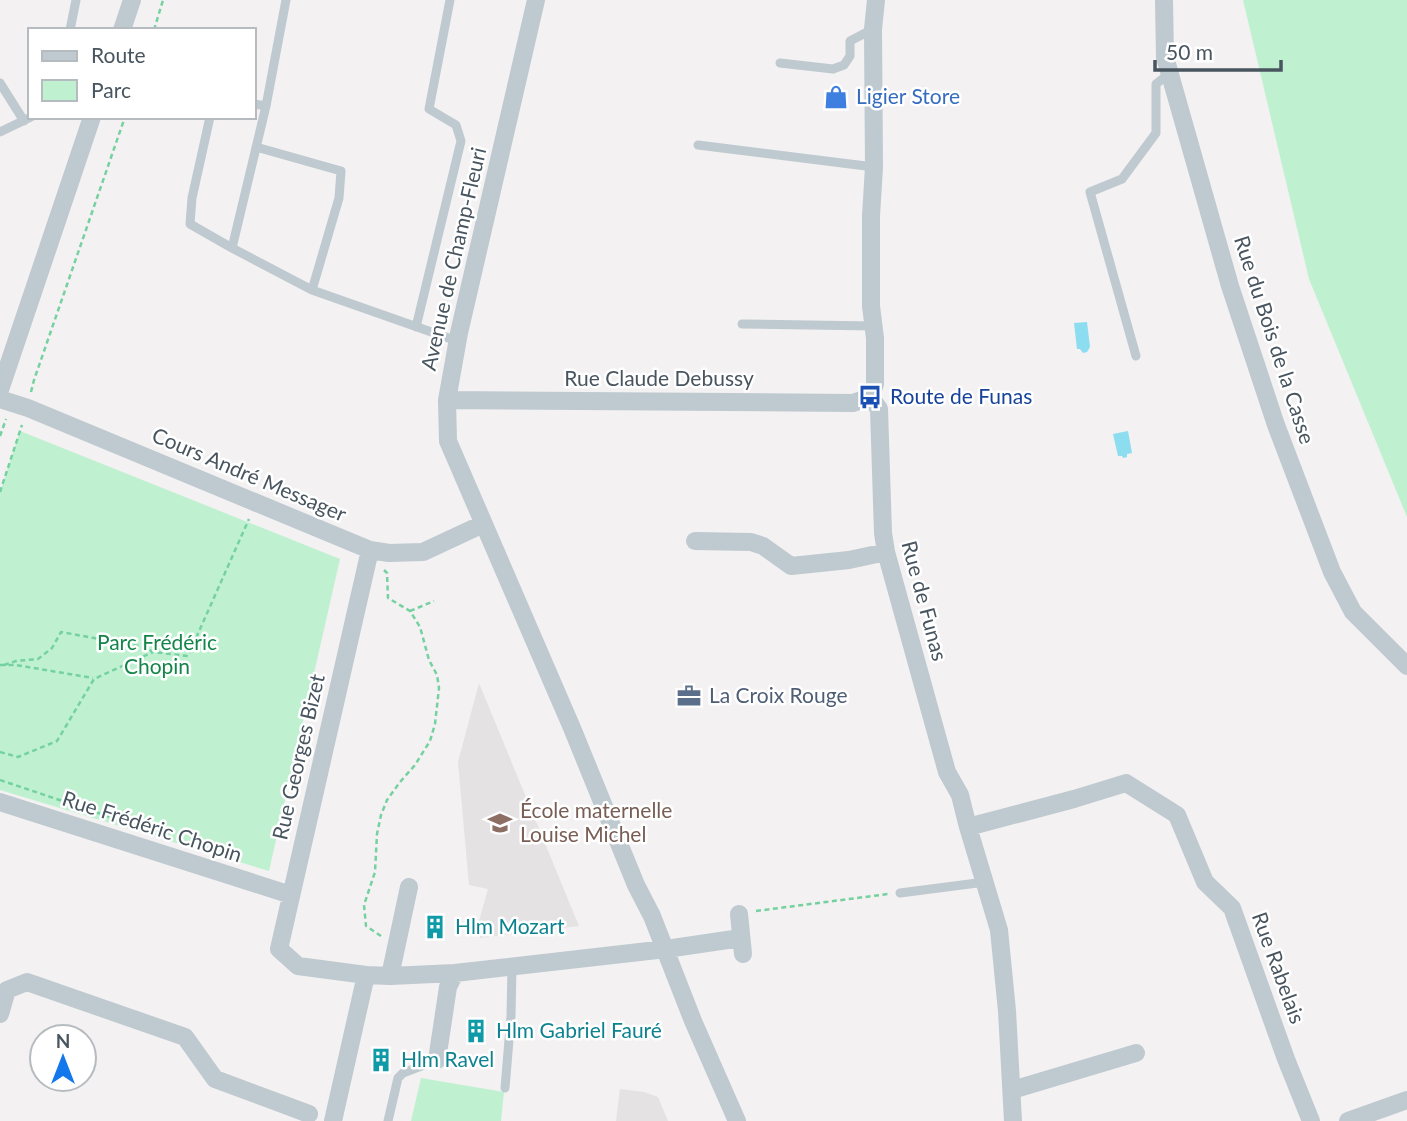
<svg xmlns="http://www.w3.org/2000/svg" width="1407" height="1121" viewBox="0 0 1407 1121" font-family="Lato,sans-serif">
<rect width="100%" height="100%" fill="#f3f1f1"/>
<path fill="#e4e2e3" d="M479 683 579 926 480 938 477 928 488 889 469 885 458 762Z
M620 1089 644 1092 658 1097 668 1121H616Z"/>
<path fill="#bff1d1" d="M1243 0H1407V517L1309 279Z
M20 431 340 559 269 871 0 790V492Z
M421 1078 504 1092 501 1121H411Z"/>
<path fill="#8bddef" d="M1087 322 1090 347 1087 352 1083 353 1080 349H1077L1074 323Z
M1128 431 1132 453 1127 454V457L1123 458 1122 456H1118L1113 434Z"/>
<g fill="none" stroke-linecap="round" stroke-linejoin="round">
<path stroke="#76d1a1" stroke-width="2.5" stroke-dasharray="5 3.5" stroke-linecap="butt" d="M154 30 163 0
M31 392 34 380 125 117
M0 436 6 419
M0 492 22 425
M410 611 434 601
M0 665H16L93 678
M4 665 16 661 38 659 52 648 61 632 144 647 153 652 188 656 249 519
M0 752 18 757 57 741 94 679 153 652
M0 780 116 819
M756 911 888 894
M381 936 366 926 364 905 375 872 377 834 381 815 387 800 400 782 415 765 430 741 435 724 439 688 437 675 429 660 420 627 410 611 388 598 387 573 384 570"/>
<path stroke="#bec9d0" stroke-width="9" d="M70 30 76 0
M780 63 833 69 844 65 850 56V41L873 29
M0 83 24 121
M254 104 266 106 286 0
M210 117 192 198 190 224 232 248 312 290
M0 132 31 117
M698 145 874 167
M256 147 341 171 339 198 312 290 457 341
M232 248 266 106
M742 324 874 326
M416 327 461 141 456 125 429 109 450 0
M1136 356 1090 192 1122 179 1156 133V84L1170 73
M900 893 985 882
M505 1088 511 1016 512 966
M388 1121 398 1078 403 1073 437 1060"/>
<path stroke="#bec9d0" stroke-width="18" d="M536 0 459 333 447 400 448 441 572 728 636 885 652 916 693 1021 737 1121
M1164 0 1165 57 1230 286 1276 425 1332 572 1353 612 1407 666
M122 30 132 0
M0 390 92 117
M870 397 879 409 883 533 886 552 947 772 960 795 968 827 999 930 1007 1011 1013 1121
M870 397 875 384V338L871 306V216L874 167 873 29 876 0
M0 399 28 408 370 550 389 553 423 552 483 524
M447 400 853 403 870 397
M695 541 751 542 763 546 791 566 849 560 886 552
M370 550 279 949 298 966 366 975 390 976 455 973 666 949 741 938
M0 802 291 895
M968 827 1074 799 1126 783 1177 815 1205 882 1232 908 1286 1059 1311 1121
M739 914 743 954
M390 976 409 887
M0 1014 7 990 27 982 185 1037 215 1079 309 1114
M437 1060 448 987 455 973
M1012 1090 1136 1053
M333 1121 366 975
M1348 1121 1407 1100"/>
</g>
<defs>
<g id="shop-bare" transform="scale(1.89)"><path d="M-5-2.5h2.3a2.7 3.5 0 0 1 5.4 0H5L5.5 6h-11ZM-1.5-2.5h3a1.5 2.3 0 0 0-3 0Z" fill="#3f7fe0" stroke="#fff" stroke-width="2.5" paint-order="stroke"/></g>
<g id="bus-bare" transform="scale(1.89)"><path d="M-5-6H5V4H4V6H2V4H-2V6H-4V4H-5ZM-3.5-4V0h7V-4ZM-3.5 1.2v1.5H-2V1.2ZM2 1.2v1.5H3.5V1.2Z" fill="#1a4fb4" stroke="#fff" stroke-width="2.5" paint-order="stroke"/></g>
<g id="office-bare" transform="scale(1.89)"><path d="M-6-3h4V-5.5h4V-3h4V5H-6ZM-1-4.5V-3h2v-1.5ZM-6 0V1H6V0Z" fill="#5c6f8a" stroke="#fff" stroke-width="2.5" paint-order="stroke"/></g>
<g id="school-bare" transform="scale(1.89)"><path d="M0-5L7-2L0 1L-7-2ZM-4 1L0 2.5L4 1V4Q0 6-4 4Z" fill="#8d6e63" stroke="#fff" stroke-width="2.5" paint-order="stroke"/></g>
<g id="building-bare" transform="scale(1.89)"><path d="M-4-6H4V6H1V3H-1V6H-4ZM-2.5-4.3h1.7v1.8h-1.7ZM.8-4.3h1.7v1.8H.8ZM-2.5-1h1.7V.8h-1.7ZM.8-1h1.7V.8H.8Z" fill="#0f9aa8" stroke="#fff" stroke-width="2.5" paint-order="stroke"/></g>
</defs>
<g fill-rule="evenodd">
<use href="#shop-bare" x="836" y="97"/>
<use href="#bus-bare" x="870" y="397"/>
<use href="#office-bare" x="689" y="696"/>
<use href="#school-bare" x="500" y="823"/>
<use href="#building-bare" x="435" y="927"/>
<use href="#building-bare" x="476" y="1031"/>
<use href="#building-bare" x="381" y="1060"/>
</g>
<g text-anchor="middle" stroke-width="5" stroke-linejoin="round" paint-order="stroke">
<g font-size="21" fill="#366cbe" stroke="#fff" text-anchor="start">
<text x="856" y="104">Ligier Store</text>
</g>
<g font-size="21" fill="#48555f" stroke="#fff">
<text transform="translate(454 259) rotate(-77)" y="7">Avenue de Champ-Fleuri</text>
<text transform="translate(1274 340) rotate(72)" y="7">Rue du Bois de la Casse</text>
<text x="659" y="386">Rue Claude Debussy</text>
<text transform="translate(249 475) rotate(23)" y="7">Cours André Messager</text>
<text transform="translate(924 601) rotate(75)" y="7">Rue de Funas</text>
<text transform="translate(299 757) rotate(-77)" y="7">Rue Georges Bizet</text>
<text transform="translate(152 827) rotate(18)" y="7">Rue Frédéric Chopin</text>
<text transform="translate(1278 968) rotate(70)" y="7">Rue Rabelais</text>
</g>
<g font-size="21" fill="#164399" stroke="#fff" text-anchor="start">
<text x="890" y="404">Route de Funas</text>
</g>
<g font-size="21" fill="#148549" stroke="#fff">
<text x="157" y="650">Parc Frédéric<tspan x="157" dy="24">Chopin</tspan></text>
</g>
<g font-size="21" fill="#4e5e75" stroke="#fff" text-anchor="start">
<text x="709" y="703">La Croix Rouge</text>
</g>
<g font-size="21" fill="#785e54" stroke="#fff" text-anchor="start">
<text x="520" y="818">École maternelle<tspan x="520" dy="24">Louise Michel</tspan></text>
</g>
<g font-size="21" fill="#0d838f" stroke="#fff" text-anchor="start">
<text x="455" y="934">Hlm Mozart</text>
<text x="496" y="1038">Hlm Gabriel Fauré</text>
<text x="401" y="1067">Hlm Ravel</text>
</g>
</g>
<rect x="28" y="28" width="228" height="91" fill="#ffffff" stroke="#b6bbbf" stroke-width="2"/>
<rect x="42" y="51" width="35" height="10" fill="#bec9d0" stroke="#b6bbbf" stroke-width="2"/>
<text x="91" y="63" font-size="21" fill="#48555f">Route</text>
<rect x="42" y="80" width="35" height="21" fill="#bff1d1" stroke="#b6bbbf" stroke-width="2"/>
<text x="91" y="98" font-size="21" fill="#48555f">Parc</text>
<g transform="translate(63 1058)"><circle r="33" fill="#ffffff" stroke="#b6bbbf" stroke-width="2"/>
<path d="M0-5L12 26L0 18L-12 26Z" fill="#1378eb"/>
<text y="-10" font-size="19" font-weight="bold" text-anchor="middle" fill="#48555f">N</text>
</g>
<path d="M1155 60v10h126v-10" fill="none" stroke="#48555f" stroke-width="3.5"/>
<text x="1166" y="60" font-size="21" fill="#48555f" stroke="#ffffff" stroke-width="5" paint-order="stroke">50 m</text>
</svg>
